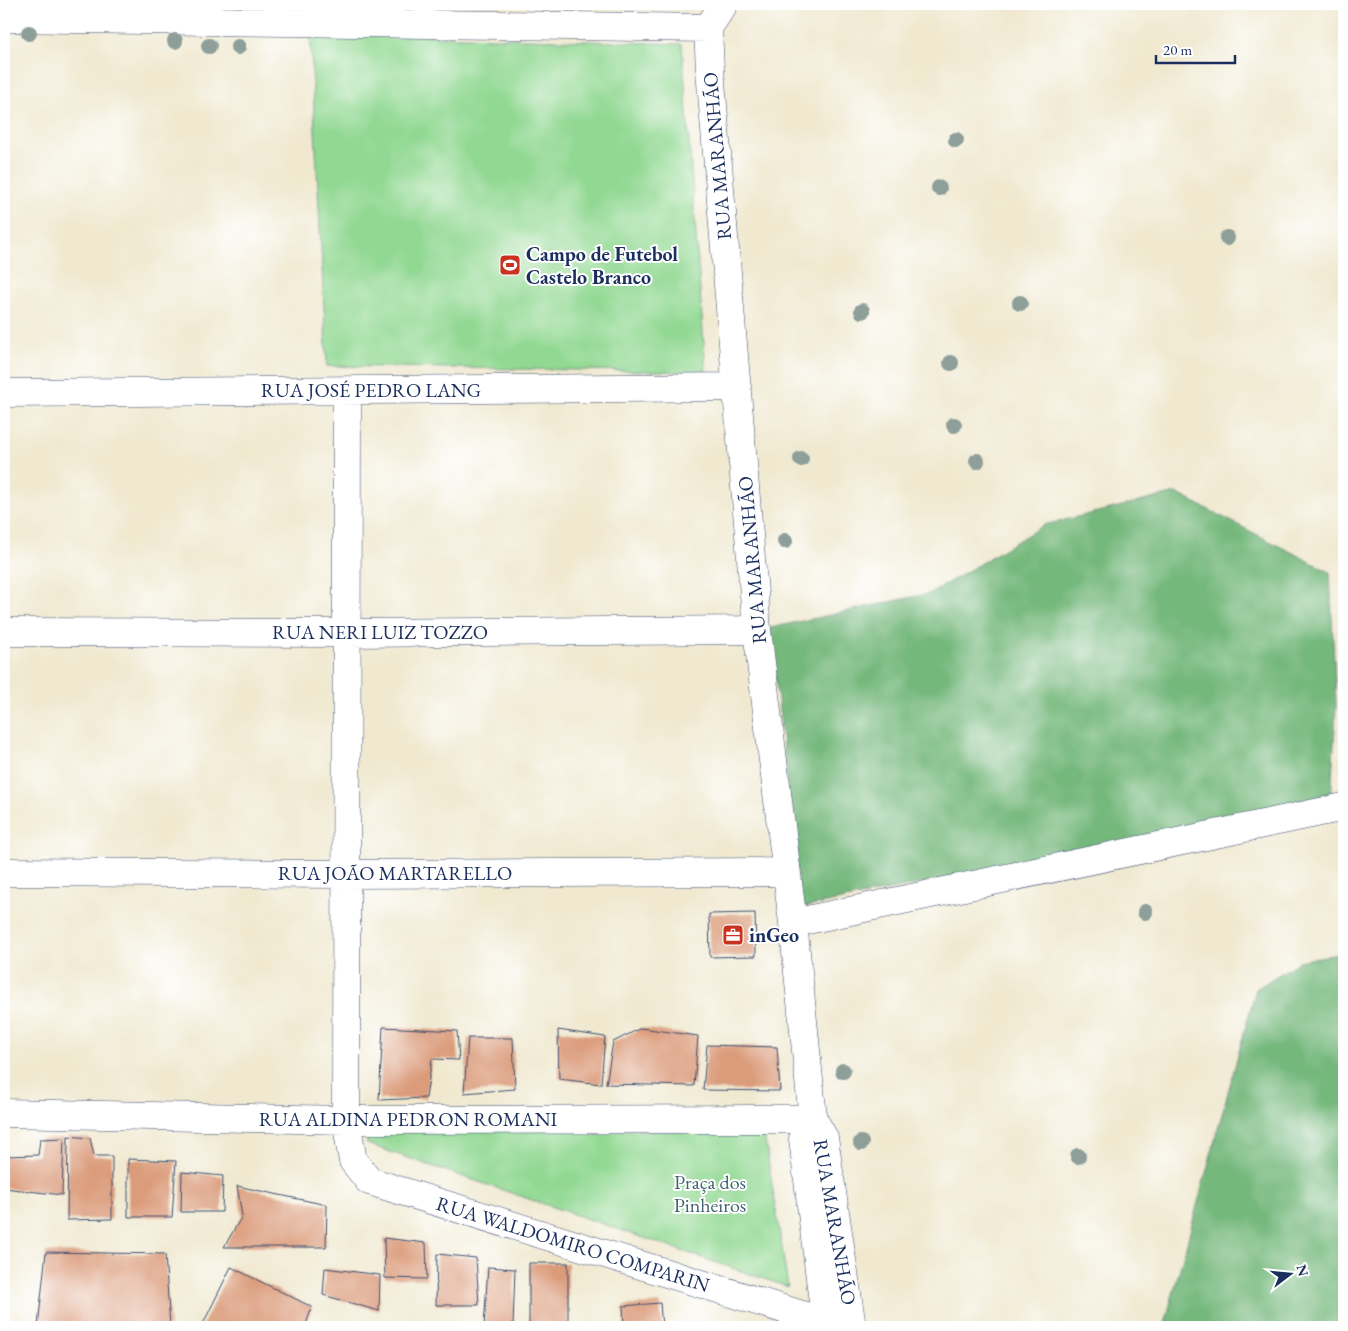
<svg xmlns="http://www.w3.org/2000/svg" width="1348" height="1331" viewBox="0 0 1348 1331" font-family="'EB Garamond',serif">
<rect width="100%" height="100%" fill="#fff"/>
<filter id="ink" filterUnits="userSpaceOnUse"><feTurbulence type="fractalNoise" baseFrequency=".02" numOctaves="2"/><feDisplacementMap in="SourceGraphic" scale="10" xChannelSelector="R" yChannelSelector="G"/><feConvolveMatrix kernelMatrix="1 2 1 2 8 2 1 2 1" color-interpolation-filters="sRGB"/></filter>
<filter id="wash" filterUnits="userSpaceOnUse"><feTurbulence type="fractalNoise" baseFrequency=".0096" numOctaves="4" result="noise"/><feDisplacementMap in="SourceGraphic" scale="20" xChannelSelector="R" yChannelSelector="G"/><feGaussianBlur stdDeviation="1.12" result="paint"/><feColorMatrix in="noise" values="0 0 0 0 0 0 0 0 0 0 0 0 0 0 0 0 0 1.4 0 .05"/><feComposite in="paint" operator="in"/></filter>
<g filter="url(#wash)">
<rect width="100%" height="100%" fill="#f0e9d0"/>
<path fill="#91d892" stroke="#568478" d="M310 32 682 44 706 372 327 366Z
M367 1124 764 1133 788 1287 367 1144Z"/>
<path fill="#74b87c" stroke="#48746d" d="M1176 493 1330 572 1336 706 1331 801 801 908 770 628 931 593 1044 525Z
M1344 952V1327H1164L1256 989 1300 961Z"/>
<g id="blocks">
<path fill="#db9c7b" d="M755 913 756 956 710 957 709 914Z
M383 1027 457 1031 459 1060 432 1059 426 1098 379 1100Z
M641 1028 698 1036 694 1086 606 1084 613 1042Z
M558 1030 605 1037 601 1084 559 1079Z
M468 1038H513L515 1089 464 1093Z
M707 1045 777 1047 780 1091 703 1090Z
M68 1136 90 1138 94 1156H112V1219L67 1220Z
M64 1138 62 1195 4 1188V1156L38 1155 40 1139Z
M128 1159 176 1161 172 1217H128Z
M182 1172 223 1176 222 1212H181Z
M237 1186 327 1205 326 1247H224L242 1216Z
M384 1238 426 1243 427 1279 385 1278Z
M46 1252 165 1254 170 1327H38Z
M437 1254 476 1258 479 1305H436Z
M529 1263H568V1327L529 1325Z
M231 1267 312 1307 305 1327 202 1326Z
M488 1267 515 1269 513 1327H484Z
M325 1268 380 1275 379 1311 323 1295Z
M660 1303 662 1327H624L623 1306Z"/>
</g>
</g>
<g filter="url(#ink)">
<use href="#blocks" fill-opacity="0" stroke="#3b4b6f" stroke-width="1"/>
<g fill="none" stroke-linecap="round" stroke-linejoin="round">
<g stroke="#3b4b6f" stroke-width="29">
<path id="minor" d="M724 4 708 28 710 70 757 630 793 923 813 1119 824 1138 852 1327
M4 18 708 28
M347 391 346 1120 353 1161 369 1181 841 1327
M4 393 737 387
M4 632 346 633 757 630
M4 872 346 874 786 872
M793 923 1344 807
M4 1113 346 1120 813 1119
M813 1119 803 1139 826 1327"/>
</g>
<use href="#minor" stroke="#fff" stroke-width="28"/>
</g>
<g fill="#8e9f9a">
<circle cx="29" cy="33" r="8"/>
<circle cx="175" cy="41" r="8"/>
<circle cx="209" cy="46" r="8"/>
<circle cx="238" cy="47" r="8"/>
<circle cx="956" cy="140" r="8"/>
<circle cx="939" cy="188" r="8"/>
<circle cx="1227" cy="238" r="8"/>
<circle cx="1020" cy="303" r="8"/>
<circle cx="862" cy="311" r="8"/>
<circle cx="951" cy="363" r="8"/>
<circle cx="954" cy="425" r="8"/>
<circle cx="801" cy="459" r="8"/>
<circle cx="977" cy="461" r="8"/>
<circle cx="785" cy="541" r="8"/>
<circle cx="1145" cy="912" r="8"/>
<circle cx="843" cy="1071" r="8"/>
<circle cx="861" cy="1143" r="8"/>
<circle cx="1078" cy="1156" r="8"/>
</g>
</g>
<defs>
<g id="stadium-square" transform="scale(1.125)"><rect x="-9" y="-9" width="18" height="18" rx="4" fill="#c8321e" stroke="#fff"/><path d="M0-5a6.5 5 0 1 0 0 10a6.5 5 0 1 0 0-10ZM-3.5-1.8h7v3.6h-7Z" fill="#fff"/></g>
<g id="office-square" transform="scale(1.125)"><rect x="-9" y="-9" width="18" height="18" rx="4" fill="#c8321e" stroke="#fff"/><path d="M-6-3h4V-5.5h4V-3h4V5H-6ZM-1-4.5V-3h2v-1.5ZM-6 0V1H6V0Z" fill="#fff"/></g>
</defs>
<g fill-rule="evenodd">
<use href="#stadium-square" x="510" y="265"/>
<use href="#office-square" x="733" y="935"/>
</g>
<g text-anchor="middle" stroke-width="4" stroke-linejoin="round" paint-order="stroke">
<g font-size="20" fill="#1b2f5e" stroke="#fff">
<text transform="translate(717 156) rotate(-95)" y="7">RUA MARANHÃO</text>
<text x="371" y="397">RUA JOSÉ PEDRO LANG</text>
<text transform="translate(752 560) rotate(-95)" y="7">RUA MARANHÃO</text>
<text x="380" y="639">RUA NERI LUIZ TOZZO</text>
<text x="395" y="880">RUA JOÃO MARTARELLO</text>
<text x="408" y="1126">RUA ALDINA PEDRON ROMANI</text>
<text transform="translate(835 1222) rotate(80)" y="7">RUA MARANHÃO</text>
<text transform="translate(573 1244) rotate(17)" y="7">RUA WALDOMIRO COMPARIN</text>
</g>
<g font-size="20" font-weight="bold" fill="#1b2f5e" stroke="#fff" text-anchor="start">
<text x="526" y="261">Campo de Futebol<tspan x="526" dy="23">Castelo Branco</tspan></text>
<text x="749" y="942">inGeo</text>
</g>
<g font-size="20" fill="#3e626e" stroke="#fff">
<text x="710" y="1189">Praça dos<tspan x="710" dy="23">Pinheiros</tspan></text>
</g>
</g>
<rect width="1348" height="1331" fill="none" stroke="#fff" stroke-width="20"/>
<g transform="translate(1290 1274) rotate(74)" stroke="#ffffff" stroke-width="4" paint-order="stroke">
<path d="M0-4L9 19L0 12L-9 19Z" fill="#1b2f5e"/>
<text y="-8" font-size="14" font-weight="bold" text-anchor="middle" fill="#1b2f5e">N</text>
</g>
<path d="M1156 55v8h79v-8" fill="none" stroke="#1b2f5e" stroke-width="2.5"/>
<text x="1163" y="55" font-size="15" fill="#1b2f5e" stroke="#ffffff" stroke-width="4" paint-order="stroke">20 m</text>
</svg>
